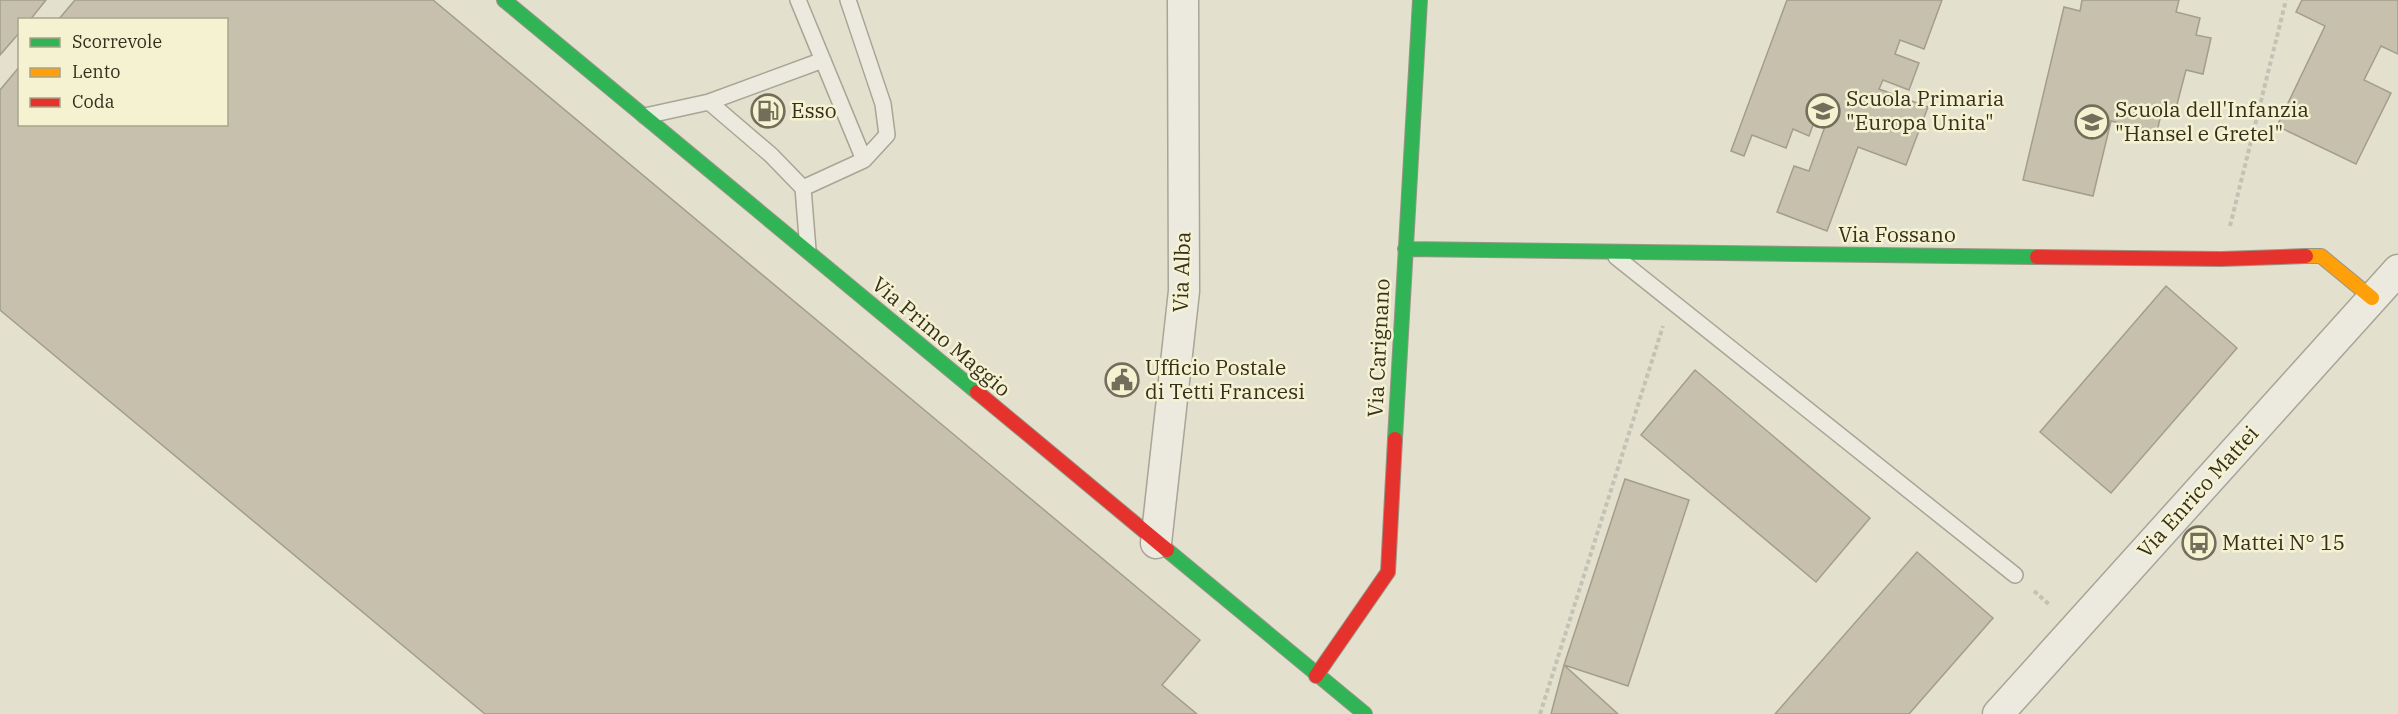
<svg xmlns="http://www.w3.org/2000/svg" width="2398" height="714" viewBox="0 0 2398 714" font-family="'IBM Plex Serif',serif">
<rect width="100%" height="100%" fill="#e3e1cd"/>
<path fill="#c7c0ad" stroke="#a39d8c" stroke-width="1.5" d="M0 0H46L30 20H20V32L0 55Z
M75 0H433L1200 640 1162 685 1197 714H485L0 310V90L20 66V124H226V20H58Z
M1787 0H1942L1924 49 1900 40 1895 54 1919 63 1909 90 1883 80 1879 89 1928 107 1906 165 1858 147 1827 231 1777 212 1794 166 1809 171 1828 118 1817 114 1809 136 1793 129 1786 148 1752 135 1744 156 1731 151Z
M2082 0H2179L2176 12 2200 18 2196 35 2211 38 2203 74 2186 70 2176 108 2163 105 2157 132 2111 121 2093 196 2023 180 2064 7 2080 11Z
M2302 0H2398V54L2381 46 2364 80 2391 93 2356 164 2277 126 2325 26 2296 12Z
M2166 286 2237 348 2111 493 2040 432Z
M1695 370 1870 518 1816 582 1641 435Z
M1625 479 1689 500 1628 686 1564 665Z
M1917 552 1993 618 1909 714H1775Z
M1564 665 1618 714H1551Z"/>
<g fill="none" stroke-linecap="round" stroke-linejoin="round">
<g stroke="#a8a596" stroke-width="18">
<path id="lane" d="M798 0 864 160 803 188
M848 0 883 104 887 135 864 160
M709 102 823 60
M645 116 709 102 771 155 803 188 808 250
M1616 257 2015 575"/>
</g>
<g stroke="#a8a596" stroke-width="33">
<path id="street" d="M1156 543 1184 291 1183 0
M1998 714 2398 270"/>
</g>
<g stroke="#989586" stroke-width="16">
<path id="fast" d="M504 0 977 392
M1405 249 2037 257
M1395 439 1420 0
M1167 550 1365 714"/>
</g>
<g stroke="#989586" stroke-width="16">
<path id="slow" d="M2306 256H2321L2372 298"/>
</g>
<g stroke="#989586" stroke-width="16">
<path id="jam" d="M2037 257 2221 259 2306 256
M977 392 1167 550
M1316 676 1388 572 1395 439"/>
</g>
<path stroke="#c4c2b5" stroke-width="4" stroke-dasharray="4.5 3" stroke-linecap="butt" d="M2230 226 2286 0
M2034 591 2051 606
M1540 714 1663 326"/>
<use href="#lane" stroke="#eceade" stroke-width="15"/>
<use href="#street" stroke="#eceade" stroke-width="30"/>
<use href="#fast" stroke="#30b455" stroke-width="14"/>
<use href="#slow" stroke="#ff9f0a" stroke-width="14"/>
<use href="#jam" stroke="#e5322d" stroke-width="14"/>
</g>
<defs>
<g id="fuel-ring" transform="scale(1.725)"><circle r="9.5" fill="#f5f2d2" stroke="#736d5b" stroke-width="1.5"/><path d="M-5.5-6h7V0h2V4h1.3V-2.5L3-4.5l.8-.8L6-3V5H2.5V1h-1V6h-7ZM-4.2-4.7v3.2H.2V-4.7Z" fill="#736d5b"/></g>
<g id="school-ring" transform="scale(1.725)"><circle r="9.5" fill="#f5f2d2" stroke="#736d5b" stroke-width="1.5"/><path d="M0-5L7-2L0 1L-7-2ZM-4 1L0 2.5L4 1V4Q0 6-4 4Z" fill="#736d5b"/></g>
<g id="civic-ring" transform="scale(1.725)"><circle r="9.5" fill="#f5f2d2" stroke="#736d5b" stroke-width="1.5"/><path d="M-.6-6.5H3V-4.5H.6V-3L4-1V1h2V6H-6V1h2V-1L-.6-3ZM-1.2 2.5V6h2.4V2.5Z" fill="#736d5b"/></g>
<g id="bus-ring" transform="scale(1.725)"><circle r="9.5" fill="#f5f2d2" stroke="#736d5b" stroke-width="1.5"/><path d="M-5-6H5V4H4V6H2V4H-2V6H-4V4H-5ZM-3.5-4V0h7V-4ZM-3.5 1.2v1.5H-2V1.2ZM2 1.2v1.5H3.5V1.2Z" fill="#736d5b"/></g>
</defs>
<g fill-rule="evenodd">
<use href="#fuel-ring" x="768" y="111"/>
<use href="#school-ring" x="1823" y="111"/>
<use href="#school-ring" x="2092" y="122"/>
<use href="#civic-ring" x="1122" y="380"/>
<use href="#bus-ring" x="2199" y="543"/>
</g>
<g text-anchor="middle" stroke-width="5" stroke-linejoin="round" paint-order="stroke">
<g font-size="21" fill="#372f1e" stroke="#f5f2d2" text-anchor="start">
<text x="1846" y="106">Scuola Primaria<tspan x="1846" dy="24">"Europa Unita"</tspan></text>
<text x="2115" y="117">Scuola dell'Infanzia<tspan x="2115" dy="24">"Hansel e Gretel"</tspan></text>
<text x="791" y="118">Esso</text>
<text x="1145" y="375">Ufficio Postale<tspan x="1145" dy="24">di Tetti Francesi</tspan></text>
<text x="2222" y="550">Mattei N° 15</text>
</g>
<g font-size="21" fill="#372f1e" stroke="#f5f2d2">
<text x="1897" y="242">Via Fossano</text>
<text transform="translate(1182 272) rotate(-88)" y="7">Via Alba</text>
<text transform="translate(941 337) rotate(40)" y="7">Via Primo Maggio</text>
<text transform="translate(1379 348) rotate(-87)" y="7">Via Carignano</text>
<text transform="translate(2198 492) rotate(-48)" y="7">Via Enrico Mattei</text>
</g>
</g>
<rect x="18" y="18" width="210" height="108" fill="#f5f2d2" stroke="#a9a48a" stroke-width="1.5"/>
<rect x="30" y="38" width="30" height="9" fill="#30b455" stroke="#a9a48a" stroke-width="1.5"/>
<text x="72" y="48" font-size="18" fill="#372f1e">Scorrevole</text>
<rect x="30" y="68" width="30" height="9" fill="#ff9f0a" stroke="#a9a48a" stroke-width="1.5"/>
<text x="72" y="78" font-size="18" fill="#372f1e">Lento</text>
<rect x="30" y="98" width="30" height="9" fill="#e5322d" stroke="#a9a48a" stroke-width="1.5"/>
<text x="72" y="108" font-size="18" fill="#372f1e">Coda</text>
</svg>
